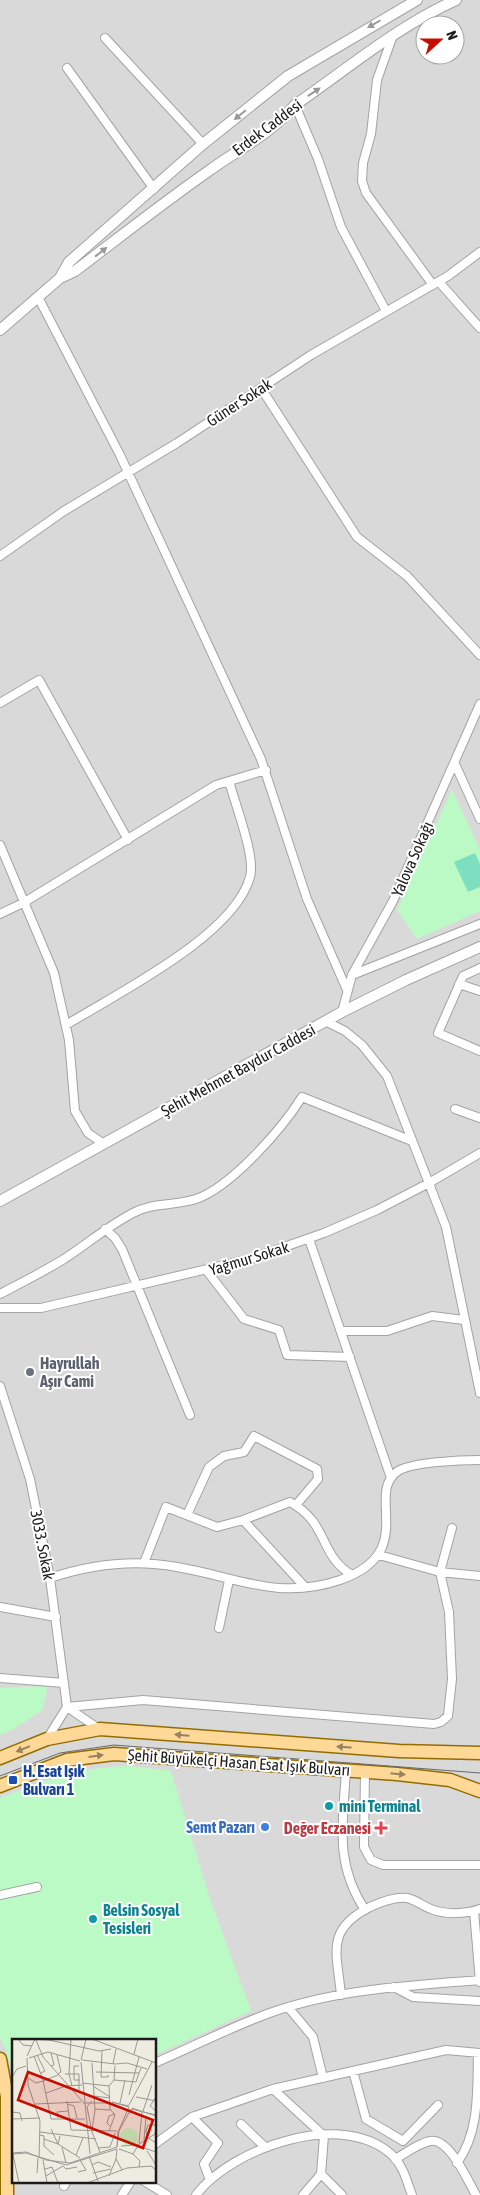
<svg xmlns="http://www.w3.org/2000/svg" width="480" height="2195" viewBox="0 0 480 2195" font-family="'Asap Condensed',sans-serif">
<rect width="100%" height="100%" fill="#eeebe1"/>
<path fill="#dad9d9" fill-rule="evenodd" d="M0 0H480V2195H0ZM425 25H455V55H425ZM14 2040H155V2181H14Z"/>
<path fill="#bcfac5" d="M452 789 480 850V911L417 939 397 910Z
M48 1686 42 1710 14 1729 0 1735V1688Z
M130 1766 171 1771 209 1896 251 2011 155 2055V2040H14V2078L6 2050 0 2038V1798C42 1781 83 1766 130 1766Z"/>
<path fill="#7ddfc0" d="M475 853 480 864V887L468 892 454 862Z"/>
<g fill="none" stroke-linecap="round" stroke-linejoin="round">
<g stroke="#a3a3a3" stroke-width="10">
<path id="minor" d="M105 38 203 144
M392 38 377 80 371 134 363 163 362 181 366 193 433 285
M67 68 154 189
M295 105 318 159 341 227 386 311
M439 282 480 328
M38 297 120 455 261 759 307 899 347 990
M261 388 357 537 407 576 480 655
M0 556 64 511 177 443 311 355 448 276 480 252
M0 703 39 680 128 840
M455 764 480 819
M0 845 54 973 69 1040 75 1111 88 1133 104 1144
M0 914 23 903 216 785 266 770
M480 968 463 976 438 1033 480 1051
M352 975 480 924
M459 984 480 991
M342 1012 352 975 393 901 480 704
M325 1021 345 1031 362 1045 387 1076 446 1227 480 1393
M66 1025C116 994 234 936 250 877 256 857 235 804 229 781
M455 1109 480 1118
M105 1229 115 1238 122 1249 190 1415
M309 1239 391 1478
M207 1271 244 1319 279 1330 287 1355 350 1357
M0 1294C21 1283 43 1272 64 1259 87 1244 108 1226 133 1213 153 1202 175 1206 196 1199 231 1187 282 1129 302 1097L412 1141
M0 1308H41L250 1259 324 1233 377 1210 429 1183 480 1153
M341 1331H387L432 1316 464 1320
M0 1386 30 1479 50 1578 67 1707 143 1700 434 1724 441 1722 448 1716 452 1679 449 1612 440 1572 452 1528
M187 1515 209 1467 224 1456 244 1452 254 1436 317 1469 318 1479 296 1505
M243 1520 305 1587
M379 1555 440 1572 480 1576
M144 1563 166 1507 217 1527 243 1520 290 1502C329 1523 319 1556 352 1575
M50 1578C92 1564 134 1559 177 1567 237 1577 278 1601 340 1580 420 1552 364 1494 398 1471 412 1462 462 1460 480 1460
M0 1607 56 1617
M219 1628 229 1580
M0 1678 64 1683
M47 1739 67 1707 99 1729
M346 1770C343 1823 334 1863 365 1910
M365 1771 364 1847 371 1860 383 1865H480
M0 1895 37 1887
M474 1911 480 1982
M394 1987 413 1997 480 2001
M341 1995C337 1952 325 1930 370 1907 381 1902 395 1897 407 1898 416 1900 423 1906 431 1909 445 1915 466 1914 480 1909
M288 2007 313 2037 323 2078
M155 2063C192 2047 229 2028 267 2014 335 1989 408 1986 480 1980
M353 2071 366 2119 403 2141 438 2105
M273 2089 324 2136 321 2174 303 2195
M192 2117 218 2143 204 2164 210 2180
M241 2124 265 2147
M155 2144 192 2117 273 2089 446 2050 480 2053
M395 2159C406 2153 419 2143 430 2141 449 2137 468 2181 476 2195
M457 2163C480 2132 477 2090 478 2053
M321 2174 342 2195
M144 2181 167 2195
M64 2186 67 2181
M122 2195 131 2181
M196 2195C232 2147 346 2108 394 2157 404 2168 407 2182 412 2195"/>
</g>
<g stroke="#a3a3a3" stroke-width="12">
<path id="tertiary" d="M60 278 69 262 203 144 288 76 417 0
M0 330 60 278 75 271C120 237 164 202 210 170 239 149 272 133 295 105 347 69 398 26 456 0
M0 1201 342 1012 406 980 480 947"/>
</g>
<g stroke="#946d00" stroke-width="15">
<path id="primary" d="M0 1758 47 1739 100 1729 399 1751 480 1753
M0 1786 67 1760 114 1754 397 1774 450 1780 480 1791
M0 2059 7 2097V2195"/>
</g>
<use href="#minor" stroke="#fff" stroke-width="8"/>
<use href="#tertiary" stroke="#fff" stroke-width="10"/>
<use href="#primary" stroke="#fdd897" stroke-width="12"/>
<path stroke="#6a6a6a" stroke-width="1" d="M0 1776 60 1753 114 1745 480 1773"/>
</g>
<defs><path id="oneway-solid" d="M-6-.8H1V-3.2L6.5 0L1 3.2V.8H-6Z" transform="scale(1.25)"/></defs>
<g fill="#999">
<use href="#oneway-solid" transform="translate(374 24) rotate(150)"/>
<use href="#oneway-solid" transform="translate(314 92) rotate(-34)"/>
<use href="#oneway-solid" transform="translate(240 115) rotate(141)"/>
<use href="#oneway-solid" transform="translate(101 252) rotate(-38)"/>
</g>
<g fill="#988360">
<use href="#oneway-solid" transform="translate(182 1735) rotate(-175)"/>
<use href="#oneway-solid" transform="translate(344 1747) rotate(-176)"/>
<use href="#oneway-solid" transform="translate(23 1749) rotate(158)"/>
<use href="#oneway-solid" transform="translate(96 1756) rotate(-8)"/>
<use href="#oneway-solid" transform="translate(398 1774) rotate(6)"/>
</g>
<circle fill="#6b7280" stroke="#fff" stroke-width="2" cx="30" cy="1372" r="5"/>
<rect fill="#1a4fb4" stroke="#fff" stroke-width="2" x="8" y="1775" width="10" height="10" rx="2.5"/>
<g fill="#0f9aa8" stroke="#fff" stroke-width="2">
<circle cx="329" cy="1806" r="5"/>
<circle cx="93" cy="1919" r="5"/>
</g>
<circle fill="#3f7fe0" stroke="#fff" stroke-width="2" cx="265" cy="1827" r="5"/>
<path fill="#e0444e" stroke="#fff" stroke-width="2" d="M378.5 1820.5h5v5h5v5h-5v5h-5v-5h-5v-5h5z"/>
<g text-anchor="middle" stroke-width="4" stroke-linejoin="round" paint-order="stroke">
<g font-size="16" fill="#1c1c1c" stroke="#fff">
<text transform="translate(267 127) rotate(-37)" y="6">Erdek Caddesi</text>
<text transform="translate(239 402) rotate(-33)" y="6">Güner Sokak</text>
<text transform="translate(412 859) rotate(-66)" y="6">Yalova Sokağı</text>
<text transform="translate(238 1070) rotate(-29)" y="6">Şehit Mehmet Baydur Caddesi</text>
<text transform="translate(249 1258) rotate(-17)" y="6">Yağmur Sokak</text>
<text transform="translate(43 1545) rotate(79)" y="6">3033. Sokak</text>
<text transform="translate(239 1762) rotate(4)" y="6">Şehit Büyükelçi Hasan Esat Işık Bulvarı</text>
</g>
<g font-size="16" font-weight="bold" fill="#5b616d" stroke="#fff" text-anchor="start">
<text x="40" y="1369">Hayrullah<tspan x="40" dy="18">Aşır Cami</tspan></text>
</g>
<g font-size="16" font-weight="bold" fill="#164399" stroke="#fff" text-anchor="start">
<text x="23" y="1777">H. Esat Işık<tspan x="23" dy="18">Bulvarı 1</tspan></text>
</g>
<g font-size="16" font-weight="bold" fill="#0d838f" stroke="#fff" text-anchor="start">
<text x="339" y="1812">mini Terminal</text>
<text x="103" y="1916">Belsin Sosyal<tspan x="103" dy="18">Tesisleri</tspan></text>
</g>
<g font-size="16" font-weight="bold" fill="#366cbe" stroke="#fff" text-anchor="end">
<text x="255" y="1833">Semt Pazarı</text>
</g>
<g font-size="16" font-weight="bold" fill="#be3a42" stroke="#fff" text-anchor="end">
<text x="371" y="1834">Değer Eczanesi</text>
</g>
</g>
<g transform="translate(12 2039)">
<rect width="144" height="144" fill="#eeebe1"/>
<path d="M108 98a9 9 0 1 1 18 0a9 9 0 1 1-18 0Z" fill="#bcfac5"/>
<path fill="none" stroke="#9a9892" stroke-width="1" d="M6 0 11 6 20 7M16 0 37 1M59 0 57 35 60 47M80 0 144 24M24 1 31 18 71 63M37 1 87 12 99 10M90 12 89 38H96V36M39 14 42 26 39 27M122 15 126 0M25 16 33 32 29 34M45 16 49 33 46 35M15 17 23 0M22 17 31 41 39 80H73M15 19 16 46 28 82 27 118M17 19 36 13 68 22M69 21 74 0M70 21 103 25M69 23 78 115M101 25 104 10M103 25 115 24 135 30M67 27H62V41H68M103 27 102 41 124 43 127 34M84 33 127 34 129 29M53 35H67V51M0 38 5 30 14 27M16 39 24 44 31 42M31 42 46 36M70 44 97 47M81 47 98 58M34 54 54 47 70 46M117 56 127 18M82 57 98 59M124 58 144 62M144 58 138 67 144 72M55 62 59 91 105 92M80 62 75 68 80 93 88 113M71 64H99M108 64 113 41M23 65 69 63M55 65 62 67 65 79M117 66 140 23M117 67 100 63 117 68M120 69 144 77M83 70 98 71M131 72 140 46M0 73 8 74 10 82M46 79 45 73 56 72M0 80 28 79M144 86H136L134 92 135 98 144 104M98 87 95 84 97 77 103 75M39 90 46 105 68 119M80 91 83 71 80 24M97 92 103 76 98 70 97 47 102 41M28 93 84 100M28 96 32 97V107L42 116M32 100 46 105 48 97M132 101 134 77M127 104 130 73M105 107 106 93 117 68M109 107 123 106 144 113M50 108 54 124M86 109 98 108 103 94M105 110 104 120 110 131M107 110 121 115 128 122 127 128M0 111 7 144M135 112 144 126M0 114 14 113 34 121 58 124 105 108 107 92 119 70 144 76M0 115 14 114 54 126 105 110M121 115 127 105 143 95 144 89M64 116 71 99M77 117 86 142M31 121 35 144M80 126 86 123 99 128M33 130 40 128 46 144M66 133 74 131 68 121M25 134 26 119M81 134 99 130M34 137 51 127 54 130 65 128M97 137 104 120M75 144 115 129 139 127 144 131"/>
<path fill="#c80d00" fill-opacity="0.15" stroke="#c80d00" stroke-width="2.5" d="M16 33 141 81 131 109 6 61Z"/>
<rect width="144" height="144" fill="none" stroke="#1c1c1c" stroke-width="2.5"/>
</g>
<g transform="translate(440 40) rotate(69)"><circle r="24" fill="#ffffff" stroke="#a4a4a4"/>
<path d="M0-4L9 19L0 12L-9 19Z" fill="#c80d00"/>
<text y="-8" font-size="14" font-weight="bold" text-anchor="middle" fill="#1c1c1c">N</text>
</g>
</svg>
